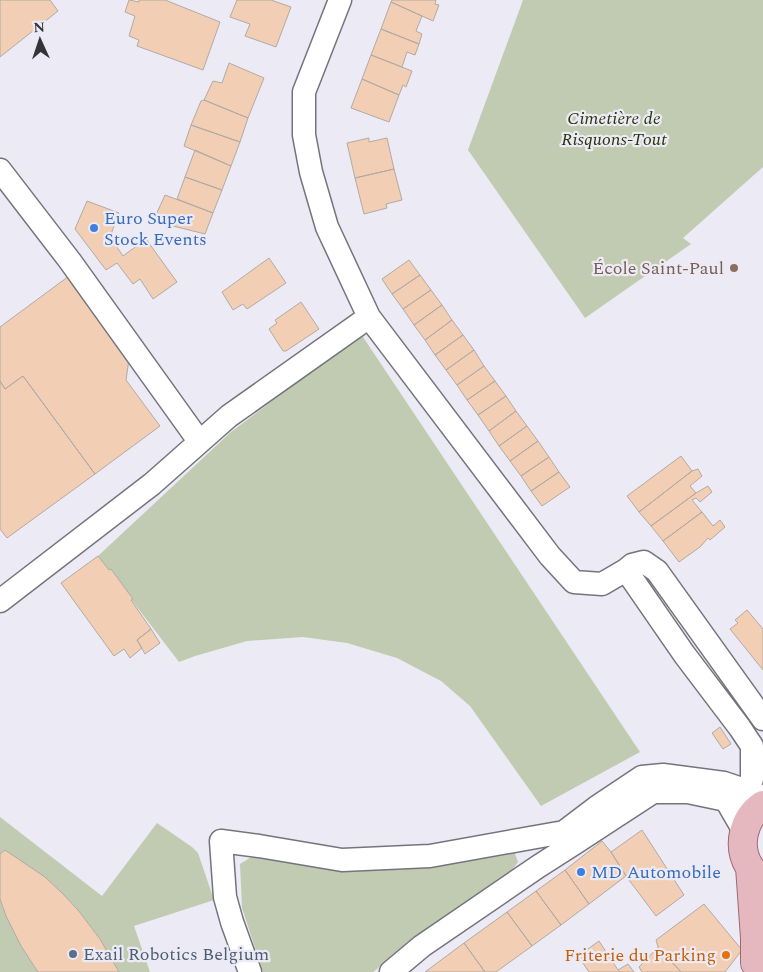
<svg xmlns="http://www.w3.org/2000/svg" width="763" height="972" viewBox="0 0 763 972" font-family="Spectral,serif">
<rect width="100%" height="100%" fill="#eceaf4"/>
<path fill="#c1cbb1" d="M523 0H763V167L683 238 691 244 585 318 468 150Z
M361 334 640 752 541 806 470 706 441 681 397 658 347 643 303 637 247 641 195 656 179 662 98 556 231 432Z
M0 817 102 896 157 823 192 847 198 853 214 900 134 926 150 972H0Z
M514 851 518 862 509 874 400 951 373 972H263L242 908 240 864 253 856 288 863 351 871 446 863Z"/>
<path fill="#f1ceb4" stroke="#b2aaa4" d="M0 0H50L58 11 0 57Z
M129 0 139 2V0H165L220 22 203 70 137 46 139 40 129 36 135 16 125 12Z
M237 0H271L291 7 276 47 245 36 250 24 230 17Z
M392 0H436L435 4 439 5 433 21 391 2Z
M391 2 422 16 416 31 422 34 419 44 381 29Z
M381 29 419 44 415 55 407 52 402 67 371 55Z
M371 55 412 71 406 87 403 85 399 95 362 79Z
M229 63 264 78 248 118 204 100 213 81 222 83Z
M362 79 399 95 389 122 351 108Z
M204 100 248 118 240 142 191 125 201 101Z
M191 125 240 142 231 166 184 146Z
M369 138V142L387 138 394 169 355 178 347 143Z
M195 150 231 166 222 190 185 177Z
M394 169 402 200 386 204 387 208 364 214 355 178Z
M185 177 222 190 213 213 177 199Z
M165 195 213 213 205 234 169 225 155 217Z
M87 201 119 213 110 237 123 256 146 239 177 282 153 299 140 279 133 284 117 263 106 270 75 229Z
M269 258 286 283 247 309 243 304 233 310 222 292Z
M409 260 420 275 392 294 382 279Z
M420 275 431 290 403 309 392 294Z
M69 276 129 359 126 380 160 426 95 474 23 376 5 389 0 381V327Z
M431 290 442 305 414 325 403 309Z
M301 302 319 329 286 351H283L269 329 277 323 275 320Z
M442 305 452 320 425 340 414 325Z
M452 320 463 335 435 355 425 340Z
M463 335 474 350 446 370 435 355Z
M474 350 484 366 457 385 446 370Z
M484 366 495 381 467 400 457 385Z
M23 376 95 474 7 538 0 529V381L5 389Z
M495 381 506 396 478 415 467 400Z
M506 396 516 411 489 431 478 415Z
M516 411 527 426 499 446 489 431Z
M527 426 538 441 510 461 499 446Z
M538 441 549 457 521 476 510 461Z
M681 456 692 471 639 512 627 496Z
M549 457 559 472 531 491 521 476Z
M698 469 702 476 690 486 696 493 651 526 639 512 692 471Z
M559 472 570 487 542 506 531 491Z
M708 486 712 492 700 502 696 498 692 500 702 512 663 541 651 526 696 493Z
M702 512 713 526 720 520 725 527 710 540 708 538 700 547 679 562 663 541Z
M98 556 109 570 111 569 133 599 131 600 151 629 137 640 142 648 130 658 124 649 114 656 61 583Z
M747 610 763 629V670L730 629 738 623 735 620Z
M151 629 160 643 145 654 137 640Z
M720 727 731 744 723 749 712 733Z
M642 830 684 895 656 916 626 876 611 852Z
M602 841 611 852 626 876 589 904 565 870Z
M5 850 45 877 63 894 78 910 100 939 119 972H38L21 946 6 916 0 899V854Z
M565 870 589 904 561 925 536 891Z
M536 891 561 925 532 946 507 912Z
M704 904 742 950 725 972H681L658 947 656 940Z
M507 912 532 946 496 972H485L464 943Z
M599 941 618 970 620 972H589L578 956Z
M464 943 485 972H425Z
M658 947 681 972H642L639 967Z
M628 964 634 972H620L618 970Z"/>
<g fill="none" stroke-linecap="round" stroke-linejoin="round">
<g stroke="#75747d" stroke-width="25">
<path id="street" d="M340 0 304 92V135L311 172 327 227 369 317 550 556 574 582 602 584 626 570 632 565 644 562 657 571 763 719
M0 170 70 261 199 441
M626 570 684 654 740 728 752 746V779L748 791 749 805
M0 601 152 484 229 416 369 317
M250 972 232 922 225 897 221 841 259 846 342 860 430 856 564 832 597 807 642 777 663 775 724 783 748 791 763 797
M391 972 422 946 539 866 575 843 653 792H688L726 800 744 831"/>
</g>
<g stroke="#9b6a72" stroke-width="30">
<path id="primary" d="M750 867 755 938V963
M762 880C758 876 752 871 749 866 737 846 743 818 763 805"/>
</g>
<use href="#street" stroke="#fff" stroke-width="22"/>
<use href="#primary" stroke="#e4b8be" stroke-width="28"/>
</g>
<g fill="#3f7fe0" stroke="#eceaf4" stroke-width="2">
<circle cx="94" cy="228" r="5"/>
<circle cx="581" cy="872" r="5"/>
</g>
<circle fill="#8d6e63" stroke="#eceaf4" stroke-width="2" cx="734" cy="268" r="5"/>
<circle fill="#5c6f8a" stroke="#eceaf4" stroke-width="2" cx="73" cy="954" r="5"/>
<circle fill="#e8710a" stroke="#eceaf4" stroke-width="2" cx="726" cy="955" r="5"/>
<g text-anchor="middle" stroke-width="4.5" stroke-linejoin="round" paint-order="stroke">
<g font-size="18" font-style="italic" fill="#29350a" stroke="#eceaf4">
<text x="614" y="124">Cimetière de<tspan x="614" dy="21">Risquons-Tout</tspan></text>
</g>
<g font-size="18" fill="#366cbe" stroke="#eceaf4" text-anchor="start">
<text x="104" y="224">Euro Super<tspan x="104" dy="21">Stock Events</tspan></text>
<text x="591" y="878">MD Automobile</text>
</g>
<g font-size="18" fill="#785e54" stroke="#eceaf4" text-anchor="end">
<text x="724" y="274">École Saint-Paul</text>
</g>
<g font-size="18" fill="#4e5e75" stroke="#eceaf4" text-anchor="start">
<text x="83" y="960">Exail Robotics Belgium</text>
</g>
<g font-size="18" fill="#c56008" stroke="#eceaf4" text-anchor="end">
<text x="716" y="961">Friterie du Parking</text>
</g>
</g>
<g transform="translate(40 40) rotate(357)" stroke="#eceaf4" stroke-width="4" paint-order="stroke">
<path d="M0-4L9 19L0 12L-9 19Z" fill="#343337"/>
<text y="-8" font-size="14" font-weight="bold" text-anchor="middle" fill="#343337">N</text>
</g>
</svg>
